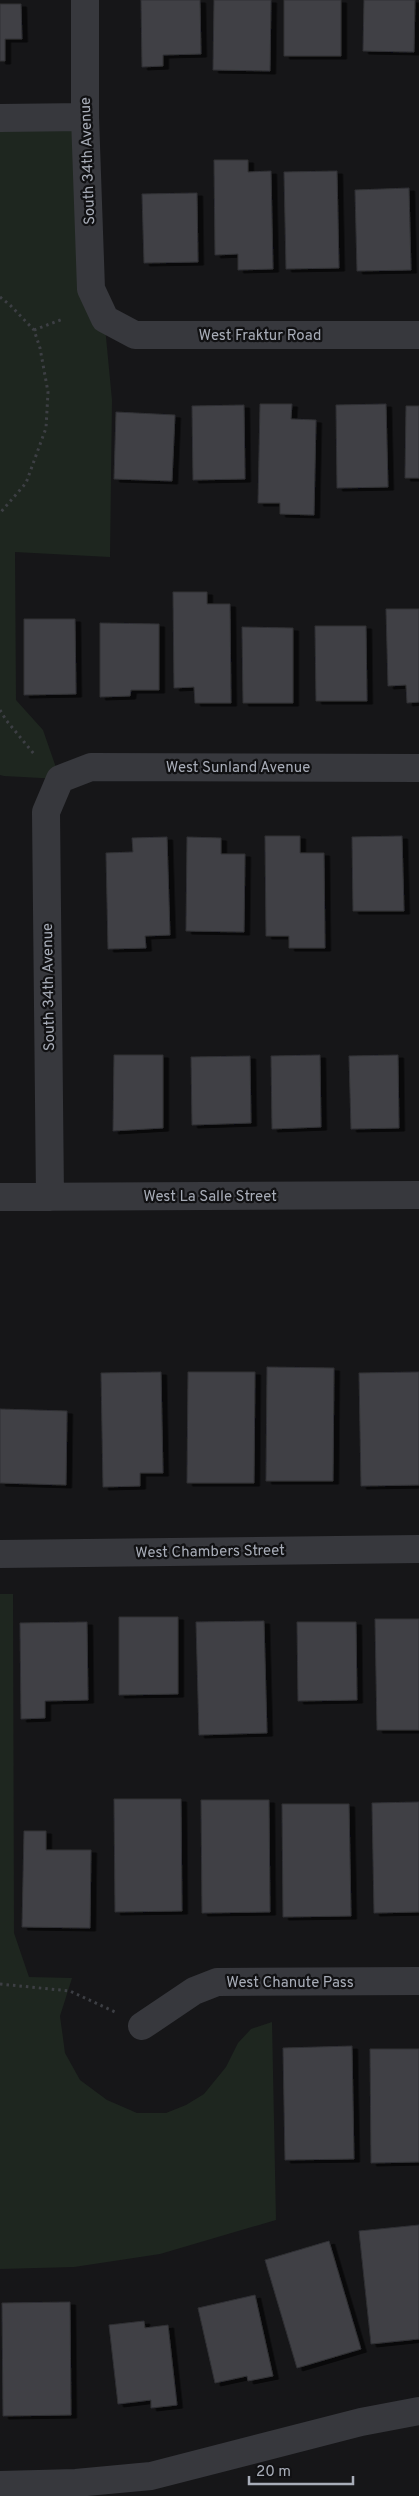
<svg xmlns="http://www.w3.org/2000/svg" width="419" height="2496" viewBox="0 0 419 2496" font-family="Overpass,sans-serif">
<defs>
<filter id="shadow"><feDropShadow dx="5.5" dy="3" stdDeviation="0" flood-color="#0009"/></filter>
</defs>
<rect width="100%" height="100%" fill="#161618"/>
<path fill="#1e261f" d="M85 117 112 400 110 557 15 552 16 700 43 730 60 779 4 776 0 775V118Z
M0 1594H13L14 1933 29 1977 72 1978 60 2016 65 2053 80 2080 107 2100 137 2113H166L186 2105 204 2094 226 2067 238 2043 251 2029 272 2022 276 2220 160 2254 74 2267 0 2269Z"/>
<path fill="#404145" stroke="#303034" filter="url(#shadow)" d="M141 0H200L201 54 163 55V66L142 67Z
M214 0H271L270 71 213 70Z
M284 0H341V56H284Z
M364 0H415L414 52 363 51Z
M0 4H21L22 39H5V61H0Z
M214 160H248V172L271 171 273 269 238 270V254L215 255Z
M337 171 339 268 286 269 284 172Z
M409 188 411 270 357 271 355 190Z
M197 193 198 262 144 263 142 194Z
M260 404H292L291 419 316 420 314 515 280 514V503H258Z
M386 404 388 487 337 488 336 405Z
M244 405 245 479 193 480 192 406Z
M406 406H419V478H405Z
M116 412 175 415 172 481 114 479Z
M173 592H207V604H230L231 703H195L194 687 174 688Z
M386 609H419V702L407 703 406 685 388 686Z
M24 619H75L76 694 24 695Z
M100 623 159 624V690H131L130 696 100 697Z
M315 626H366L367 701H316Z
M242 627 293 628V703H243Z
M265 836H300V853H324L325 948H289V936H266Z
M402 836 404 911H353L352 837Z
M167 837 170 935 145 936 146 948 108 949 106 853 133 852 132 838Z
M187 837 221 838V854H245L244 932 186 931Z
M114 1055H163V1128L113 1131Z
M320 1055 321 1127 272 1129 271 1056Z
M398 1055 399 1128 351 1129 349 1056Z
M250 1056 251 1123 192 1125 191 1057Z
M267 1367 334 1368 333 1481H266Z
M161 1372 163 1473H140V1486L103 1487 101 1373Z
M188 1372H255L254 1483H187Z
M419 1372V1485L361 1486 359 1373Z
M0 1409 67 1411 66 1485 0 1483Z
M119 1617H178V1694L119 1695Z
M375 1619H419V1730H377Z
M264 1621 267 1733 199 1735 196 1622Z
M87 1622 88 1700 45 1701V1718L21 1719 20 1623Z
M297 1622H356L357 1700 298 1701Z
M114 1799H181L182 1911 115 1912Z
M201 1800H269L270 1912 202 1913Z
M419 1802V1912L374 1913 372 1803Z
M282 1804H349L351 1916 283 1917Z
M24 1831H46V1850H91L90 1928 22 1927Z
M352 2046 354 2159 285 2160 283 2048Z
M370 2049H419V2162L371 2163Z
M419 2225V2339L371 2344 359 2231Z
M329 2241 361 2349 297 2368 265 2260Z
M255 2295 273 2376 248 2381 247 2376 215 2383 198 2308Z
M70 2302 71 2415 3 2416 2 2303Z
M144 2321 145 2328 168 2325 177 2405 151 2408V2400L118 2404 109 2325Z"/>
<g fill="none" stroke-linecap="round" stroke-linejoin="round">
<path stroke="#3d3f44" stroke-width="3" stroke-dasharray="2.5 4" stroke-linecap="butt" d="M0 297 10 305 34 330 40 348 48 392 46 428 26 483 0 513
M34 330 63 319
M0 710 6 720 34 754
M0 1984 70 1991 115 2012"/>
<path stroke="#37383d" stroke-width="28" d="M85 0V117L91 289 105 319 135 335H419
M0 118 85 117
M0 1197 419 1195
M50 1197 46 812 60 779 91 767 419 768
M0 1554 419 1549
M142 2026 194 1991 217 1982 419 1981
M0 2485 76 2483 151 2476 361 2422 419 2411"/>
</g>
<g text-anchor="middle" stroke-width="4.5" stroke-linejoin="round" paint-order="stroke">
<g font-size="15" fill="#a8adb8" stroke="#111113">
<text transform="translate(87 161) rotate(-92)" y="5">South 34th Avenue</text>
<text x="260" y="340">West Fraktur Road</text>
<text x="238" y="772">West Sunland Avenue</text>
<text transform="translate(48 987) rotate(-91)" y="5">South 34th Avenue</text>
<text x="210" y="1201">West La Salle Street</text>
<text transform="translate(210 1551) rotate(-1)" y="5">West Chambers Street</text>
<text x="290" y="1987">West Chanute Pass</text>
</g>
</g>
<path d="M249 2476v8h104v-8" fill="none" stroke="#a8adb8" stroke-width="2.5"/>
<text x="256" y="2476" font-size="15" fill="#a8adb8" stroke="#111113" stroke-width="4" paint-order="stroke">20 m</text>
</svg>
